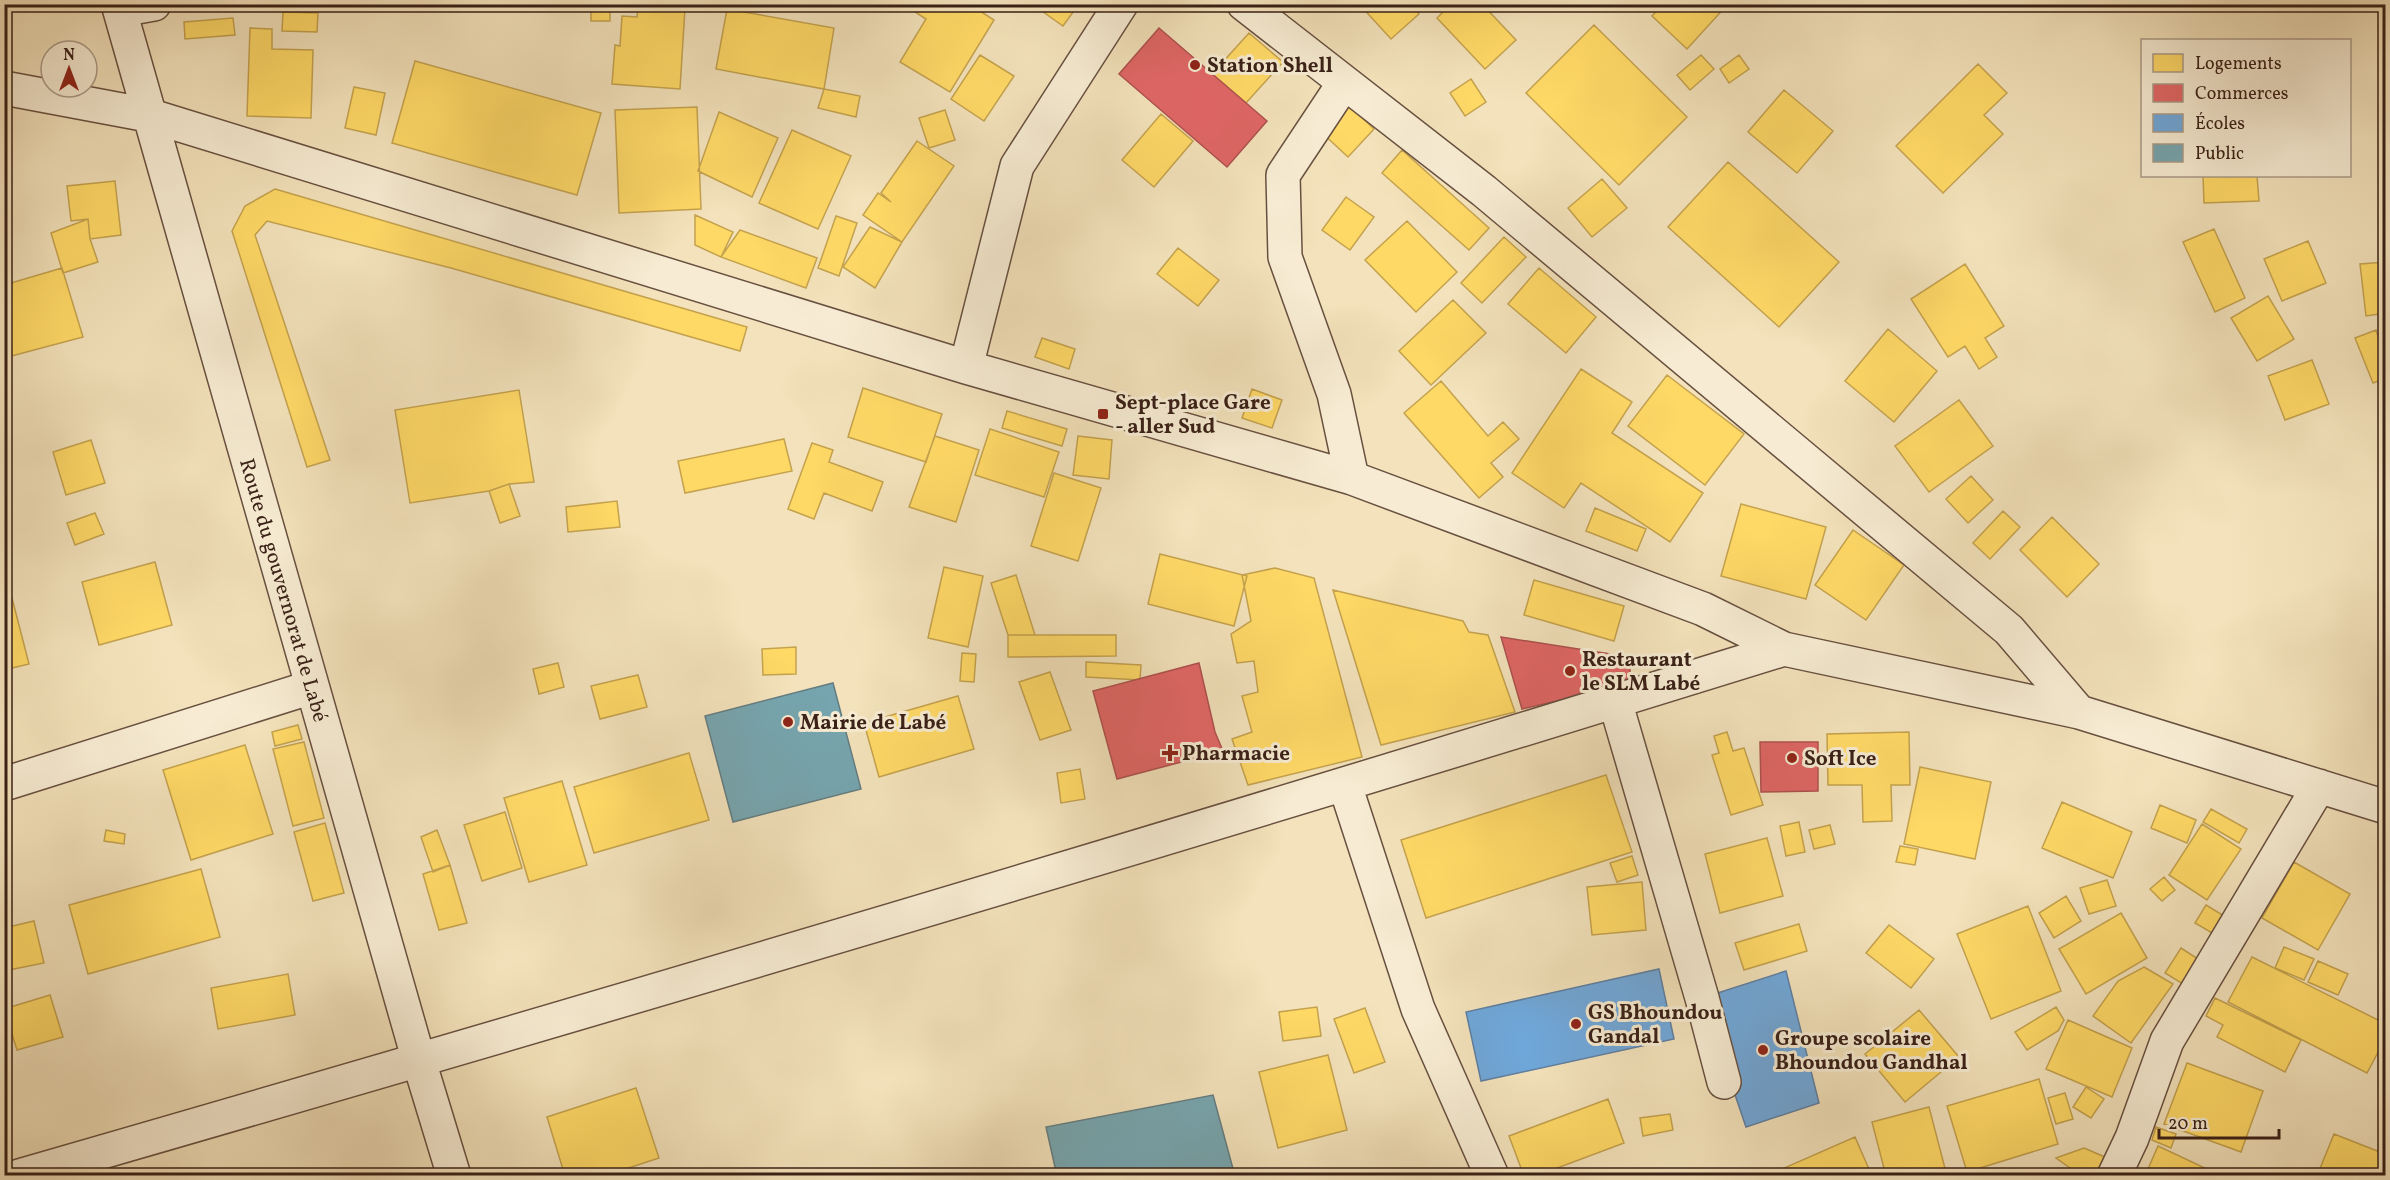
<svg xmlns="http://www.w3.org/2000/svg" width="2390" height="1180" viewBox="0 0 2390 1180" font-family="Vollkorn,serif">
<rect width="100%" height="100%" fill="#f3e2bb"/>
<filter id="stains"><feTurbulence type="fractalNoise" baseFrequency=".00333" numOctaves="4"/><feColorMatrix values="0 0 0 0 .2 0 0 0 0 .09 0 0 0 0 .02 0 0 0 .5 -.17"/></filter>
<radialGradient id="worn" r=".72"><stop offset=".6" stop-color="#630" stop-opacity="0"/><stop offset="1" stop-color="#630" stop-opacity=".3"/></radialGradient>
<path fill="#ffd966" stroke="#c4a24e" stroke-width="1.5" d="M591 4H610V21H591Z
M919 4H969L994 20 950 92 900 62 926 19 915 12Z
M1032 4H1079L1063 26Z
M1359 4H1411L1419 14 1391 39Z
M1451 4H1482L1516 40 1485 69 1437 18Z
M1663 4H1728L1687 49 1652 16Z
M638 6 685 8 680 89 612 84 615 45 620 46 622 16 637 17Z
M727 9 834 28 824 89 716 69Z
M283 12 318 13 317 32 282 31Z
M233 18 235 35 185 39 184 22Z
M1594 25 1687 117 1619 185 1526 93Z
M250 28 272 29V49L313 50 311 118 247 116Z
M1249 33 1283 62 1246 103 1212 74Z
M980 55 1014 76 984 121 951 99Z
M1701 55 1714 69 1690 90 1677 75Z
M1739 55 1749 69 1729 83 1720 69Z
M415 61 601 113 577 195 392 143Z
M1978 64 2007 93 1984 115 2003 134 1943 193 1896 146Z
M1471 79 1486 102 1465 116 1450 93Z
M354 87 385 93 376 135 345 128Z
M824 89 860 96 856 117 818 108Z
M1784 90 1833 131 1797 173 1748 132Z
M1345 102 1374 129 1348 157 1319 130Z
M697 107 701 209 619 213 615 110Z
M945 110 955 140 929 148 919 118Z
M719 112 778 138 752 197 698 171Z
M1161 114 1193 141 1154 187 1122 160Z
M792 130 851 156 818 229 759 203Z
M917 141 954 166 902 242 863 215 878 193 891 202 881 193Z
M1402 150 1489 228 1469 250 1382 173Z
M1728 162 1839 262 1779 327 1668 227Z
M2203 176H2257L2259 201 2204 203Z
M1602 179 1627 208 1592 237 1568 208Z
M115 181 121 235 90 239 88 219 71 221 67 186Z
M275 189 747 327 740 351 451 268 267 221 255 235 330 460 307 467 232 231 245 206Z
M1346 197 1374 217 1350 250 1322 230Z
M695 215 733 232 721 257 695 245Z
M836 216 857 223 839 276 818 268Z
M88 219 90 239 98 262 63 273 51 233Z
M1407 221 1457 272 1416 312 1365 260Z
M870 227 902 242 875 288 843 267Z
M2214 229 2245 298 2215 312 2183 242Z
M740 230 817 258 806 288 721 257Z
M1504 237 1526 257 1482 303 1461 283Z
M2308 241 2326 283 2282 301 2264 259Z
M1178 248 1219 280 1198 306 1157 274Z
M2386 262V313L2366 316 2360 264Z
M1965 264 2004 326 1985 338 1997 357 1979 369 1965 346 1948 357 1911 299Z
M62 268 83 337 4 358V285Z
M1539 268 1596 317 1566 353 1508 304Z
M2268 296 2294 339 2257 361 2231 318Z
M1453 300 1486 333 1431 385 1399 351Z
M1888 329 1937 371 1894 422 1845 381Z
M2376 330 2380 342 2386 340V378L2373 383 2355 338Z
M1042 338 1075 349 1069 369 1035 357Z
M2312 360 2329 404 2285 420 2268 376Z
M1581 369 1632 402 1612 433 1703 493 1670 542 1581 483 1564 508 1512 473Z
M1667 375 1744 434 1705 485 1628 426Z
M1441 381 1488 436 1503 422 1519 439 1491 463 1503 477 1479 498 1404 413Z
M863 388 942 414 926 462 848 437Z
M1252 389 1282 400 1272 428 1242 418Z
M519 390 534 482 509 484 489 491 410 503 395 410Z
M1959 400 1993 446 1929 492 1895 446Z
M1007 411 1067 429 1062 446 1002 428Z
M990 429 1059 452 1044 497 975 475Z
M935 436 979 450 956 522 909 507Z
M1078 436 1112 440 1109 479 1073 475Z
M784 439 792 471 685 493 678 461Z
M91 440 105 483 66 495 53 452Z
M812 443 833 450 829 462 883 482 872 511 824 493 814 519 788 509Z
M1054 473 1101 488 1078 561 1031 546Z
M1971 476 1993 500 1968 523 1946 499Z
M509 484 520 516 500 523 489 491Z
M617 501 620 527 568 532 566 507Z
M1741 504 1826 527 1806 599 1721 576Z
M1595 508 1646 529 1637 551 1586 531Z
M2003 511 2020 527 1990 559 1973 543Z
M95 513 104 534 75 545 67 523Z
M2052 517 2099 564 2067 597 2020 550Z
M1853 530 1904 565 1866 620 1815 585Z
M1160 554 1247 576 1234 626 1148 604Z
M155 562 172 625 99 645 82 582Z
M944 567 983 576 968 647 928 638Z
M1275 568 1314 578 1362 757 1248 785 1232 739 1252 732 1242 696 1258 692 1254 661 1237 663 1231 634 1251 621 1242 575Z
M1016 575 1035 635H1008L991 583Z
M1534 580 1624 606 1614 641 1524 615Z
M1333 590 1463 621 1469 632 1488 635 1515 712 1381 745Z
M12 598 29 664 4 670V600Z
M1008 635H1116V656L1008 657Z
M796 647V674L763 675 762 649Z
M962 653 976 654 974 682 960 681Z
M1086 662 1141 665 1140 680 1086 677Z
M558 663 564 687 539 694 533 669Z
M1050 672 1071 730 1040 740 1019 682Z
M638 675 647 707 600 719 591 686Z
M958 696 974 749 879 777 864 723Z
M298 725 302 739 275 746 272 732Z
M1727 732 1733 751 1744 748 1763 805 1731 815 1712 755 1719 753 1714 736Z
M1909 732 1910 785H1891L1892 821 1863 822 1862 785H1828L1827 734Z
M304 742 324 818 293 826 273 749Z
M245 745 273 834 191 860 163 770Z
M689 753 709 820 594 853 574 787Z
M1920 767 1991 782 1975 859 1904 844Z
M1080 769 1085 799 1061 803 1057 773Z
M1606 775 1632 852 1426 918 1401 840Z
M562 781 587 865 529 882 504 798Z
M2062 802 2132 832 2113 878 2042 848Z
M2160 805 2196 820 2187 843 2151 828Z
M2211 809 2247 829 2239 843 2203 822Z
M505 812 522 868 482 881 464 825Z
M1799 822 1805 852 1786 856 1780 826Z
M325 823 344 893 313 901 294 832Z
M2202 824 2241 849 2207 900 2169 875Z
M1830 825 1835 844 1814 849 1809 830Z
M106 830 125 834 124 844 104 841Z
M437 830 450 865 433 872 421 837Z
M1767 838 1783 896 1720 913 1705 854Z
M1900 846 1918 849 1915 865 1896 862Z
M1632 856 1638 875 1617 882 1610 863Z
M2294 862 2350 894 2318 950 2262 918Z
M450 865 467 923 439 930 423 874Z
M201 869 220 937 88 974 69 905Z
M2164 877 2175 890 2162 901 2150 889Z
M2107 880 2116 906 2089 914 2080 888Z
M1642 882 1646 930 1592 935 1587 887Z
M2066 896 2081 921 2054 938 2039 913Z
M2206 905 2229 919 2219 937 2195 923Z
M2028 906 2061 991 1991 1019 1957 934Z
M2121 913 2147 958 2086 994 2059 949Z
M34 921 44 963 4 971V928Z
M1799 924 1807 951 1744 970 1735 943Z
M1889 925 1934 959 1911 988 1866 953Z
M2284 947 2314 959 2304 980 2275 968Z
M2181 948 2198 959 2183 984 2165 973Z
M2252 957 2386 1024V1037L2367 1073 2228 1002Z
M2318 961 2348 974 2338 995 2308 982Z
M2144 967 2173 984 2131 1043 2093 1016 2118 981Z
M288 974 295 1015 218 1029 211 988Z
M50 995 63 1037 17 1050 4 1009Z
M2215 998 2301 1040 2285 1072 2217 1037 2223 1025 2206 1016Z
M1317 1007 1321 1036 1283 1041 1279 1012Z
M2056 1007 2064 1020 2058 1031 2027 1050 2015 1032Z
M1365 1008 1385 1062 1354 1073 1334 1019Z
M1919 1010 1959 1057 1905 1102 1865 1054Z
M2068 1020 2132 1048 2112 1097 2046 1069Z
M1328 1055 1347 1130 1278 1148 1259 1072Z
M2187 1063 2263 1091 2241 1152 2164 1124Z
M2039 1079 2058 1144 1967 1172 1947 1106Z
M2086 1087 2104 1099 2091 1118 2073 1107Z
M636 1088 659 1158 604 1176H565L547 1117Z
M2065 1093 2073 1119 2056 1124 2048 1098Z
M1608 1099 1624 1143 1536 1176H1524L1509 1136Z
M1929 1107 1947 1176H1886L1872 1122Z
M1670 1114 1673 1130 1643 1136 1640 1118Z
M2156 1127 2176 1134 2171 1148 2152 1140Z
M2334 1134 2385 1154 2376 1176H2317Z
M1855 1137 1872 1176H1766Z
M2158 1146 2205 1168 2201 1176H2145Z
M2084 1148 2114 1161 2107 1176H2076L2077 1173 2056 1158Z"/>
<path fill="#e06666" stroke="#ae514e" stroke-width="1.5" d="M1159 28 1267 121 1227 167 1119 74Z
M1501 637 1629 657 1631 684 1522 709Z
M1199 663 1215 732 1223 751 1117 779 1093 691Z
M1760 742H1818V791L1761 792Z"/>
<path fill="#6fa8dc" stroke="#5f7fa1" stroke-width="1.5" d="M1659 969 1674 1039 1481 1081 1466 1012Z
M1786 971 1819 1103 1746 1127 1702 998Z"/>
<path fill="#76a5af" stroke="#647d81" stroke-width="1.5" d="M833 683 861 789 733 822 705 716Z
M1213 1095 1235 1176H1057L1046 1127Z"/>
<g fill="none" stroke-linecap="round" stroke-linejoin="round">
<g stroke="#685040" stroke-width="36">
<path id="minor" d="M118 4 419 1061 454 1176
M1244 4 1484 191 2009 630 2079 712
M120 10 154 4
M1344 83 1283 175 1285 257 1334 394 1352 478
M4 88 148 115 966 367 1352 478 1703 609 1784 649 2079 712 2386 807
M966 367 1017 166 1121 4
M1615 701 1702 998 1724 1082
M4 784 312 687
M1345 785 1418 1009 1492 1176
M19 1176C609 1006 1197 831 1784 649
M2114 1176 2132 1138 2167 1041 2319 786"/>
</g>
<use href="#minor" stroke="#f7ecd3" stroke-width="33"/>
</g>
<g fill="#8f2418" stroke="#f7ecd3" stroke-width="2">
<circle cx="1195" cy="65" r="6"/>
<rect x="1097" y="408" width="12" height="12" rx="3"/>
<circle cx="1570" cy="671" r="6"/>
<circle cx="788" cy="722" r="6"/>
<path d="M1167 744h6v6h6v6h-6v6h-6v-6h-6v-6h6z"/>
<circle cx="1792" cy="758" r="6"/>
<circle cx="1576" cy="1024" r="6"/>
<circle cx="1763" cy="1050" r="6"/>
</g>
<g text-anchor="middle" stroke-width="6" stroke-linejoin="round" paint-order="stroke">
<g font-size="21" font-weight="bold" fill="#392017" stroke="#f7ecd3" text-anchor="start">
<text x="1207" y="72">Station Shell</text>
<text x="1115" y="409">Sept-place Gare<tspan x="1115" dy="24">- aller Sud</tspan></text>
<text x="1582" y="666">Restaurant<tspan x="1582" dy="24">le SLM Labé</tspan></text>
<text x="800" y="729">Mairie de Labé</text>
<text x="1182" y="760">Pharmacie</text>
<text x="1804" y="765">Soft Ice</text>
<text x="1588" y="1019">GS Bhoundou<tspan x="1588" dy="24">Gandal</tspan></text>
<text x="1775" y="1045">Groupe scolaire<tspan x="1775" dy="24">Bhoundou Gandhal</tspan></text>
</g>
<g font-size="21" fill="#392017" stroke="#f7ecd3">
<text transform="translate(284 590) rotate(74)" y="7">Route du gouvernorat de Labé</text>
</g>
</g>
<rect width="2390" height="1180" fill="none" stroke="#f3e2bb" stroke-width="24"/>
<rect x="6" y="6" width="2378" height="1168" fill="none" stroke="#392017" stroke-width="3"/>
<rect x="12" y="12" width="2366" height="1156" fill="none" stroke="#392017" stroke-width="1.5"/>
<rect x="2141" y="39" width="210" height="138" fill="#f7ecd3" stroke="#ab9a88" stroke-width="1.5"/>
<rect x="2153" y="54" width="30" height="18" fill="#ffd966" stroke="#ab9a88" stroke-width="1.5"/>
<text x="2195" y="69" font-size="18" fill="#392017">Logements</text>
<rect x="2153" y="84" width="30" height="18" fill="#e06666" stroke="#ab9a88" stroke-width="1.5"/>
<text x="2195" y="99" font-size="18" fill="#392017">Commerces</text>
<rect x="2153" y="114" width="30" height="18" fill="#6fa8dc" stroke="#ab9a88" stroke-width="1.5"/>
<text x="2195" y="129" font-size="18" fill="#392017">Écoles</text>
<rect x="2153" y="144" width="30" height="18" fill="#76a5af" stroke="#ab9a88" stroke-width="1.5"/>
<text x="2195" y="159" font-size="18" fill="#392017">Public</text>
<g transform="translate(69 69)"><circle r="28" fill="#f7ecd3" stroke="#ab9a88" stroke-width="1.5"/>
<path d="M0-4.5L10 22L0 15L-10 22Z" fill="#8f2418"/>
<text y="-9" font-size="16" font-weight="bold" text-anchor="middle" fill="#392017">N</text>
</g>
<path d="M2159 1129v9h120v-9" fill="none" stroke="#392017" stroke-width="3"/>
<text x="2168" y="1129" font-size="18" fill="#392017" stroke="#f7ecd3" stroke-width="4.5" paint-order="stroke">20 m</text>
<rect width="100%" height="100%" filter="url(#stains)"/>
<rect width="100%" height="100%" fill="url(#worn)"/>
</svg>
